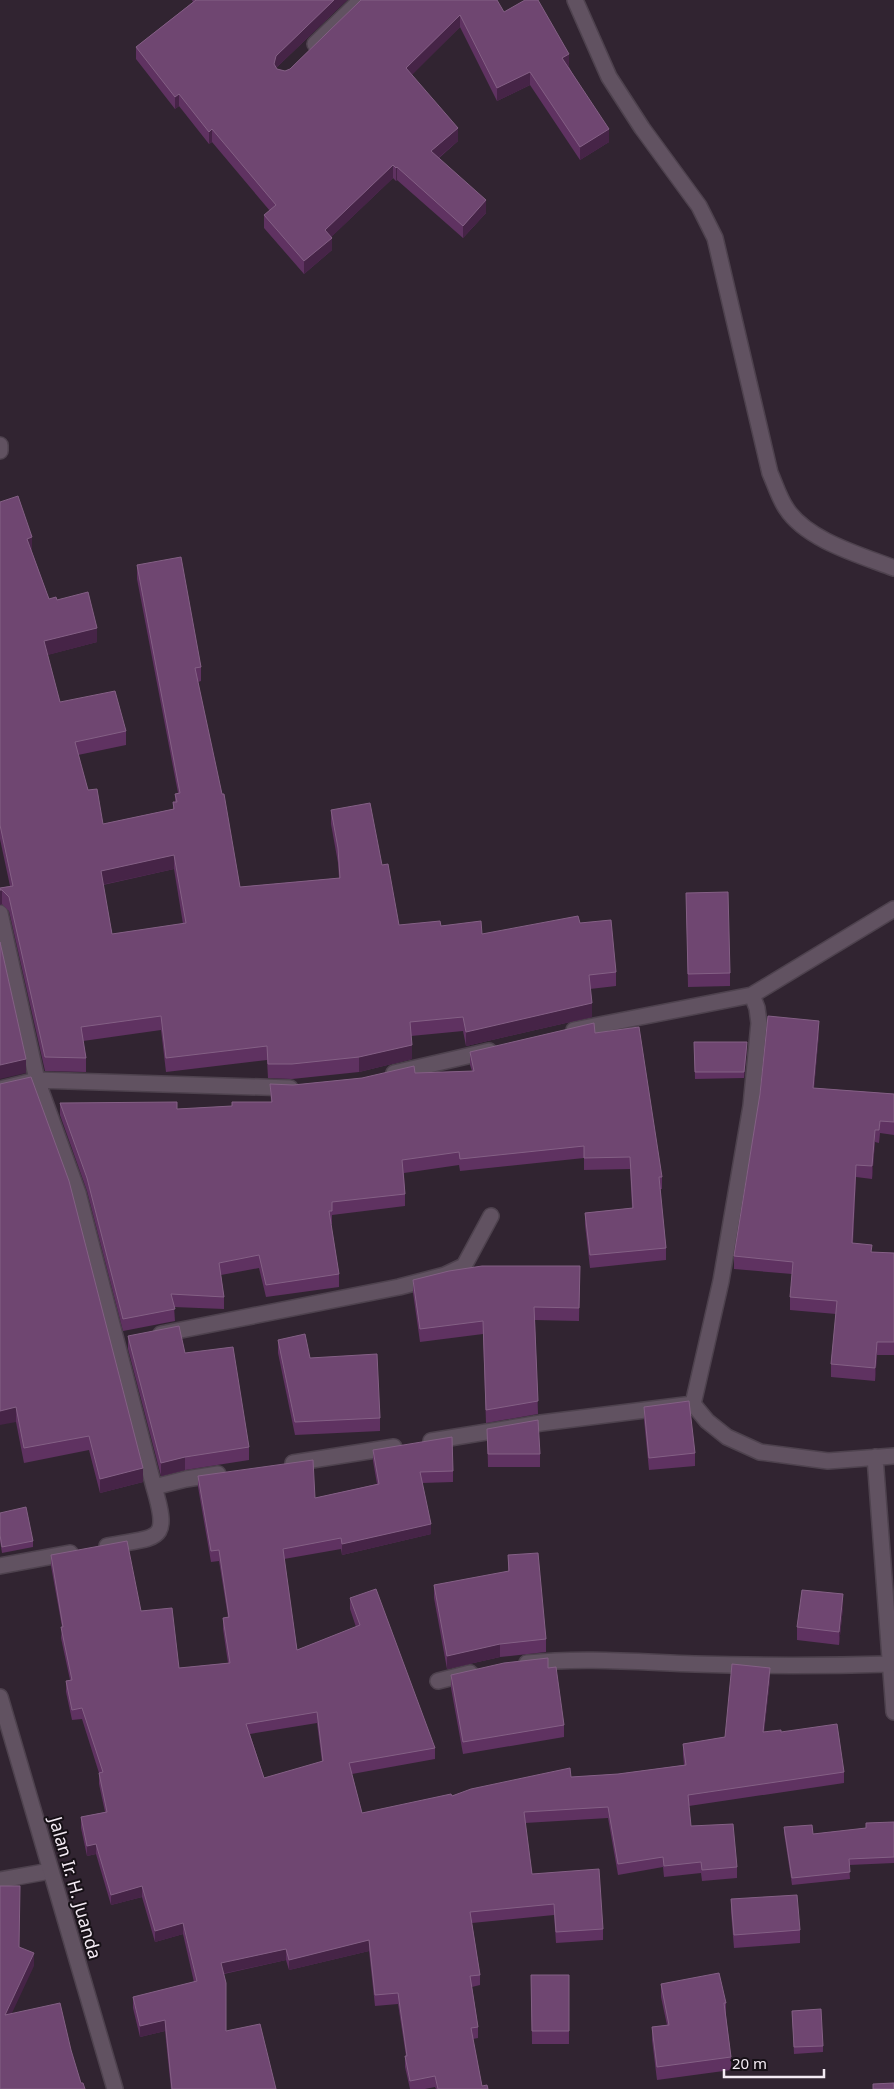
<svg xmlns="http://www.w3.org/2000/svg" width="894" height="2089" viewBox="0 0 894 2089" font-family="'Noto Sans',sans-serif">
<rect width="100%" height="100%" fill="#312431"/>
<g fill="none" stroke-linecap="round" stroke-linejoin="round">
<g stroke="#4e424e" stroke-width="18">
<path id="street" d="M575 0 609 77 642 128 699 206 715 238 770 473C775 484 779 498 786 508 806 540 860 555 894 568
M315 44 361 0
M0 445V451
M0 913 37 1080 78 1193 154 1487
M574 1030 752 995 894 909
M394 1073 489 1051
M0 1089 37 1080 290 1088
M161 1334 399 1287 445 1275 464 1266 491 1216
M693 1404 721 1281 751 1106 759 1023 757 1008 752 995
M431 1441 541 1423 693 1404 707 1421 727 1437 760 1452 828 1461 894 1456
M875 1457 894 1712
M293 1463 394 1447
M107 1546C158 1536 171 1544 154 1487L186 1479 218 1474
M0 1566 70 1553
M527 1663C583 1657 639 1662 695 1664 760 1666 825 1666 890 1664
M438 1681 470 1673
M0 1880 50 1871"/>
</g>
<g stroke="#4e424e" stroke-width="18">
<path id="secondary" d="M0 1697 115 2089"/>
</g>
<use href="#street" stroke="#615261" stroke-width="15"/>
<use href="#secondary" stroke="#615261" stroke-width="15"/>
</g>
<path fill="#5f3261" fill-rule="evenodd" d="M192 0H347L276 68 277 69 285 71 290 69 361 0 504 12 569 67 609 142 580 160 530 85 497 101 460 27 411 75 458 141 439 158 486 213 463 238 397 180 396 181 393 178 331 237 332 250 304 274 264 228V215L270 211 212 142 209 144 179 106 175 109 136 59V47L193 2Z
M0 502 32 552 49 599 57 600 97 642 47 655 60 702 126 731V745L78 755 88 790 103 824 173 809V802H175V794L178 793 137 579V565L201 667V681L198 682 240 887 339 878 338 863 331 824V810L382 865 399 925 441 926 482 934 580 923 616 972V986L590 989 592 1017 466 1046 463 1031 411 1036 412 1059 359 1072 292 1079 268 1078 267 1060 166 1072 161 1030 83 1041 86 1058V1072L45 1071 9 911 2 904 0 905V888L10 886 0 839ZM174 869 183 924 112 934 103 885Z
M686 893 730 973V986L688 987Z
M595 1033 662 1177V1189H660L666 1248V1260L590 1268 585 1225V1213L632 1208 630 1169 584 1170V1158L460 1171 459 1165 404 1173 405 1194V1206L332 1215V1224H331L339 1274V1287L266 1297 259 1268 221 1275 224 1297V1309L174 1307 175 1321 123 1331 87 1191 60 1115V1103L177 1109 232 1106 271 1102 270 1084 293 1085 415 1073 472 1071 470 1065V1052Z
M819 1033 814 1088 894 1094V1135L880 1133 879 1143 875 1142 872 1179 856 1177 853 1243 872 1252 894 1253V1355H877L875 1381 831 1377V1364L836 1314 790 1310V1297L792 1274 734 1269V1256Z
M694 1042 747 1048 744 1078 695 1079Z
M0 1084 143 1482 100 1493 89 1450 24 1463 16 1422Z
M580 1266 579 1321 535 1320 538 1414 486 1423 483 1334 420 1342 413 1293V1280Z
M128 1336 185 1353 249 1447V1460L185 1470 161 1476 128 1349Z
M278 1340 310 1358 380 1418V1431L295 1435 278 1353Z
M644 1407 695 1453V1466L649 1470 644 1420Z
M487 1429 540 1454V1467H488Z
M373 1450 453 1471V1482L422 1483 431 1534 342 1555 341 1549 284 1559 297 1650 356 1627 350 1609V1598L435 1748V1759L352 1774 362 1813 452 1796 571 1777 618 1774 684 1765 683 1755V1744L725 1737 770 1679 764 1732H781L844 1772V1783L689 1806 691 1826 737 1867V1878L702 1881 701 1873 664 1877 663 1867 618 1875 608 1818 525 1823 532 1874 603 1929V1940L556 1943 554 1915 472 1923 480 1975V1985L472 1987 478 2027V2038L473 2039 482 2086 488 2089H436L435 2087 425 2089H410L405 2067V2056H406L398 2004 375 2006 369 1951 289 1970 286 1960 224 1974 226 2031 276 2089H171L165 2031 140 2037 133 2008V1997L194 1982 183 1934 155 1942 142 1897 111 1905 96 1854 87 1856 81 1828V1817L105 1812 99 1784V1773L82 1719 72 1720 66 1692V1681L70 1680 61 1638 62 1627 51 1566V1555L141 1611 179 1668 228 1663 223 1629V1618L228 1617 219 1561 211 1562 198 1487V1476L315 1498 377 1484 373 1461ZM317 1723 322 1762 264 1778 250 1734Z
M0 1513 33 1541V1547L2 1553 0 1541Z
M508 1555 546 1639V1652L500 1657 447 1669 434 1598V1585L508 1572Z
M843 1607 839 1645 797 1640V1627Z
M548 1668 564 1725V1737L463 1754 451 1688V1675Z
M894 1822V1863L849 1865 850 1879 792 1885 784 1833V1827L813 1834 866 1828Z
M731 1899 800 1930V1943L734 1948 731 1912Z
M531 1975H569V2044H532Z
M661 1984 726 2003V2016L731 2057V2070L657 2080 652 2040V2027L667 2025 661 1997Z
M792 2011 823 2046V2052L794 2054Z"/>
<path fill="#462447" d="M334 0H347L276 68 274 64 276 56Z
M460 15V27L406 81V68Z
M569 54V67L562 71V58Z
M530 72V85L497 101V88Z
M179 94V106L175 109V97Z
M458 128V141L431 164V151Z
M212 129V142L209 144V132Z
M609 129V142L580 160V147Z
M393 165V178L325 243V230Z
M397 167V180L396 181V168Z
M486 200V213L463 238V226Z
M332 238V250L304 274V261Z
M32 537V552L27 539Z
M97 628V642L44 656V641Z
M174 855V869L101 885V871Z
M0 890H2V904L0 905Z
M592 1003V1017L466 1046V1032Z
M819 1021V1033L813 1101V1088Z
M747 1042V1048L744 1078V1072Z
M412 1045V1059L359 1072V1057Z
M26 1059V1073L0 1079V1065Z
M875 1130V1142L872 1179V1166Z
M856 1165V1177L852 1256V1243Z
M877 1342V1355L875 1381V1368Z
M16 1407V1422L0 1425V1411Z
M185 1457V1470L161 1476V1463Z
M143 1468V1482L100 1493V1479Z
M431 1524V1534L342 1555V1544Z
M843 1594V1607L839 1645V1632Z
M500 1644V1657L447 1669V1656Z
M770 1668V1679L763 1743V1732Z
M96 1844V1854L87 1856V1846Z
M142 1886V1897L111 1905V1895Z
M183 1923V1934L155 1942V1931Z
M369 1940V1951L289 1970V1960Z
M286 1949V1960L221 1974V1963Z
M34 1953V1966L5 2028V2015Z
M165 2020V2031L140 2037V2026Z"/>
<path fill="#6f4671" stroke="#846085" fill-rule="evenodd" d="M196 0H334L276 56 274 64 277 69 285 71 290 69 361 0H497L504 12 525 0H538L569 54 562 58 609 129 580 147 530 72 497 88 460 15 406 68 458 128 431 151 486 200 463 226 397 167 396 168 393 165 325 230 332 238 304 261 264 215 276 205 212 129 209 132 179 94 175 97 136 47Z
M18 496 32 537 27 539 49 599 56 597 57 600 88 592 97 628 44 641 60 702 115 691 126 731 75 742 88 790 97 789 103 824 174 809 173 802H177L175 794 180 793 137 565 181 557 201 667 195 668 222 794H224L240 887 340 878 338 848 331 810 370 803 382 865 388 864 399 925 440 921 441 926 481 921 482 934 578 916 580 923 611 920 616 972 589 975 592 1003 466 1032 463 1017 410 1022 412 1045 359 1057 292 1064H268L267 1046 166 1058 161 1016 81 1027 86 1058 45 1057 9 897 2 890H0V888L13 886 0 825V502ZM174 855 186 923 112 934 101 871Z
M728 892 730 973 688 974 686 893Z
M0 942 26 1059 0 1065Z
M768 1016 819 1021 813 1088 894 1094V1122L880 1121 879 1130H875L872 1166 856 1165 852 1243 872 1245 871 1252 894 1253V1342H877L875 1368 831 1364 837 1301 790 1297 793 1262 734 1256 760 1094Z
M594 1023 595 1033 639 1027 662 1177H659L666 1248 590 1255 585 1213 633 1208 630 1157 584 1158V1146L460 1159 459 1152 402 1160 405 1194 332 1202V1211H329L339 1274 266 1285 259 1255 219 1263 224 1297 171 1294 175 1309 123 1319 87 1178 60 1103 177 1102V1109L232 1106V1102H272L270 1084 293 1085 362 1078 414 1066 415 1073 474 1071 470 1052Z
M694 1042H747L744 1072H695Z
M31 1077 69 1181 143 1468 100 1479 89 1436 24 1448 16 1407 0 1411V1084Z
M482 1266H580L579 1308 534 1307 538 1401 486 1410 483 1321 420 1329 413 1280 449 1271Z
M179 1326 185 1353 233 1347 249 1447 185 1457 161 1463 128 1336Z
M305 1334 310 1358 377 1354 380 1418 295 1422 278 1340Z
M689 1401 695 1453 649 1458 644 1407Z
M538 1420 540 1454H488L487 1429Z
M452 1437 453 1471 420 1472 431 1524 342 1544 341 1538 283 1549 297 1650 360 1625 350 1598 376 1589 435 1748 349 1763 362 1813 451 1794 452 1796 471 1789 570 1768 571 1777 618 1774 686 1765 683 1744 725 1737 732 1664 770 1668 763 1732 781 1730V1732L837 1724 844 1772 688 1795 691 1826 733 1824 737 1867 702 1870 701 1862 664 1866 663 1857 618 1864 608 1807 524 1812 532 1874 599 1869 603 1929 556 1932 554 1904 470 1912 480 1975 470 1976 478 2027 471 2028 482 2086 487 2085 488 2089H438L435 2076 410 2081 405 2056H407L398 1993 375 1995 369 1940 289 1960 286 1949 221 1963 226 1983V2031L260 2024 276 2089H172L165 2020 140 2026 133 1997 197 1981 183 1923 155 1931 142 1886 111 1895 96 1844 87 1846 81 1817 107 1812 99 1773 103 1772 82 1708 72 1710 66 1681 72 1680 61 1627H63L51 1555 127 1541 141 1611 172 1608 179 1668 230 1663 223 1618 229 1617 219 1550 211 1551 198 1476 313 1460 315 1498 379 1484 373 1450ZM317 1712 323 1761 264 1778 246 1724Z
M26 1507 33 1541 2 1547 0 1535V1513Z
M538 1553 546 1639 500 1644 447 1656 434 1585 509 1571 508 1555Z
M802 1590 843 1594 839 1632 797 1627Z
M548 1658V1668L556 1667 564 1725 463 1742 451 1675 504 1663Z
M894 1822V1857L849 1859 850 1872 792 1878 784 1827 812 1825 813 1834 866 1828V1823Z
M0 1886H20L19 1947 34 1953 5 2015 60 2003 71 2050 81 2083H83L85 2089H0Z
M797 1895 800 1930 734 1935 731 1899Z
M719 1973 726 2003H724L731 2057 657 2067 652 2027 669 2025 661 1984Z
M531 1975H569V2031H532Z
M821 2009 823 2046 794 2047 792 2011Z
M894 2083V2089H873V2084Z"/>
<g text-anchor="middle" stroke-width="4" stroke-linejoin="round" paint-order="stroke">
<g font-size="18" fill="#f4ebf4" stroke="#161016">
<text transform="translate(75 1888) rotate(74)" y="6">Jalan Ir. H. Juanda</text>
</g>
</g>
<path d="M724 2069v8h100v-8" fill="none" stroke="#f4ebf4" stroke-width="2.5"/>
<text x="732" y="2069" font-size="15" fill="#f4ebf4" stroke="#161016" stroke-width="4" paint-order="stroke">20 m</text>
</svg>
